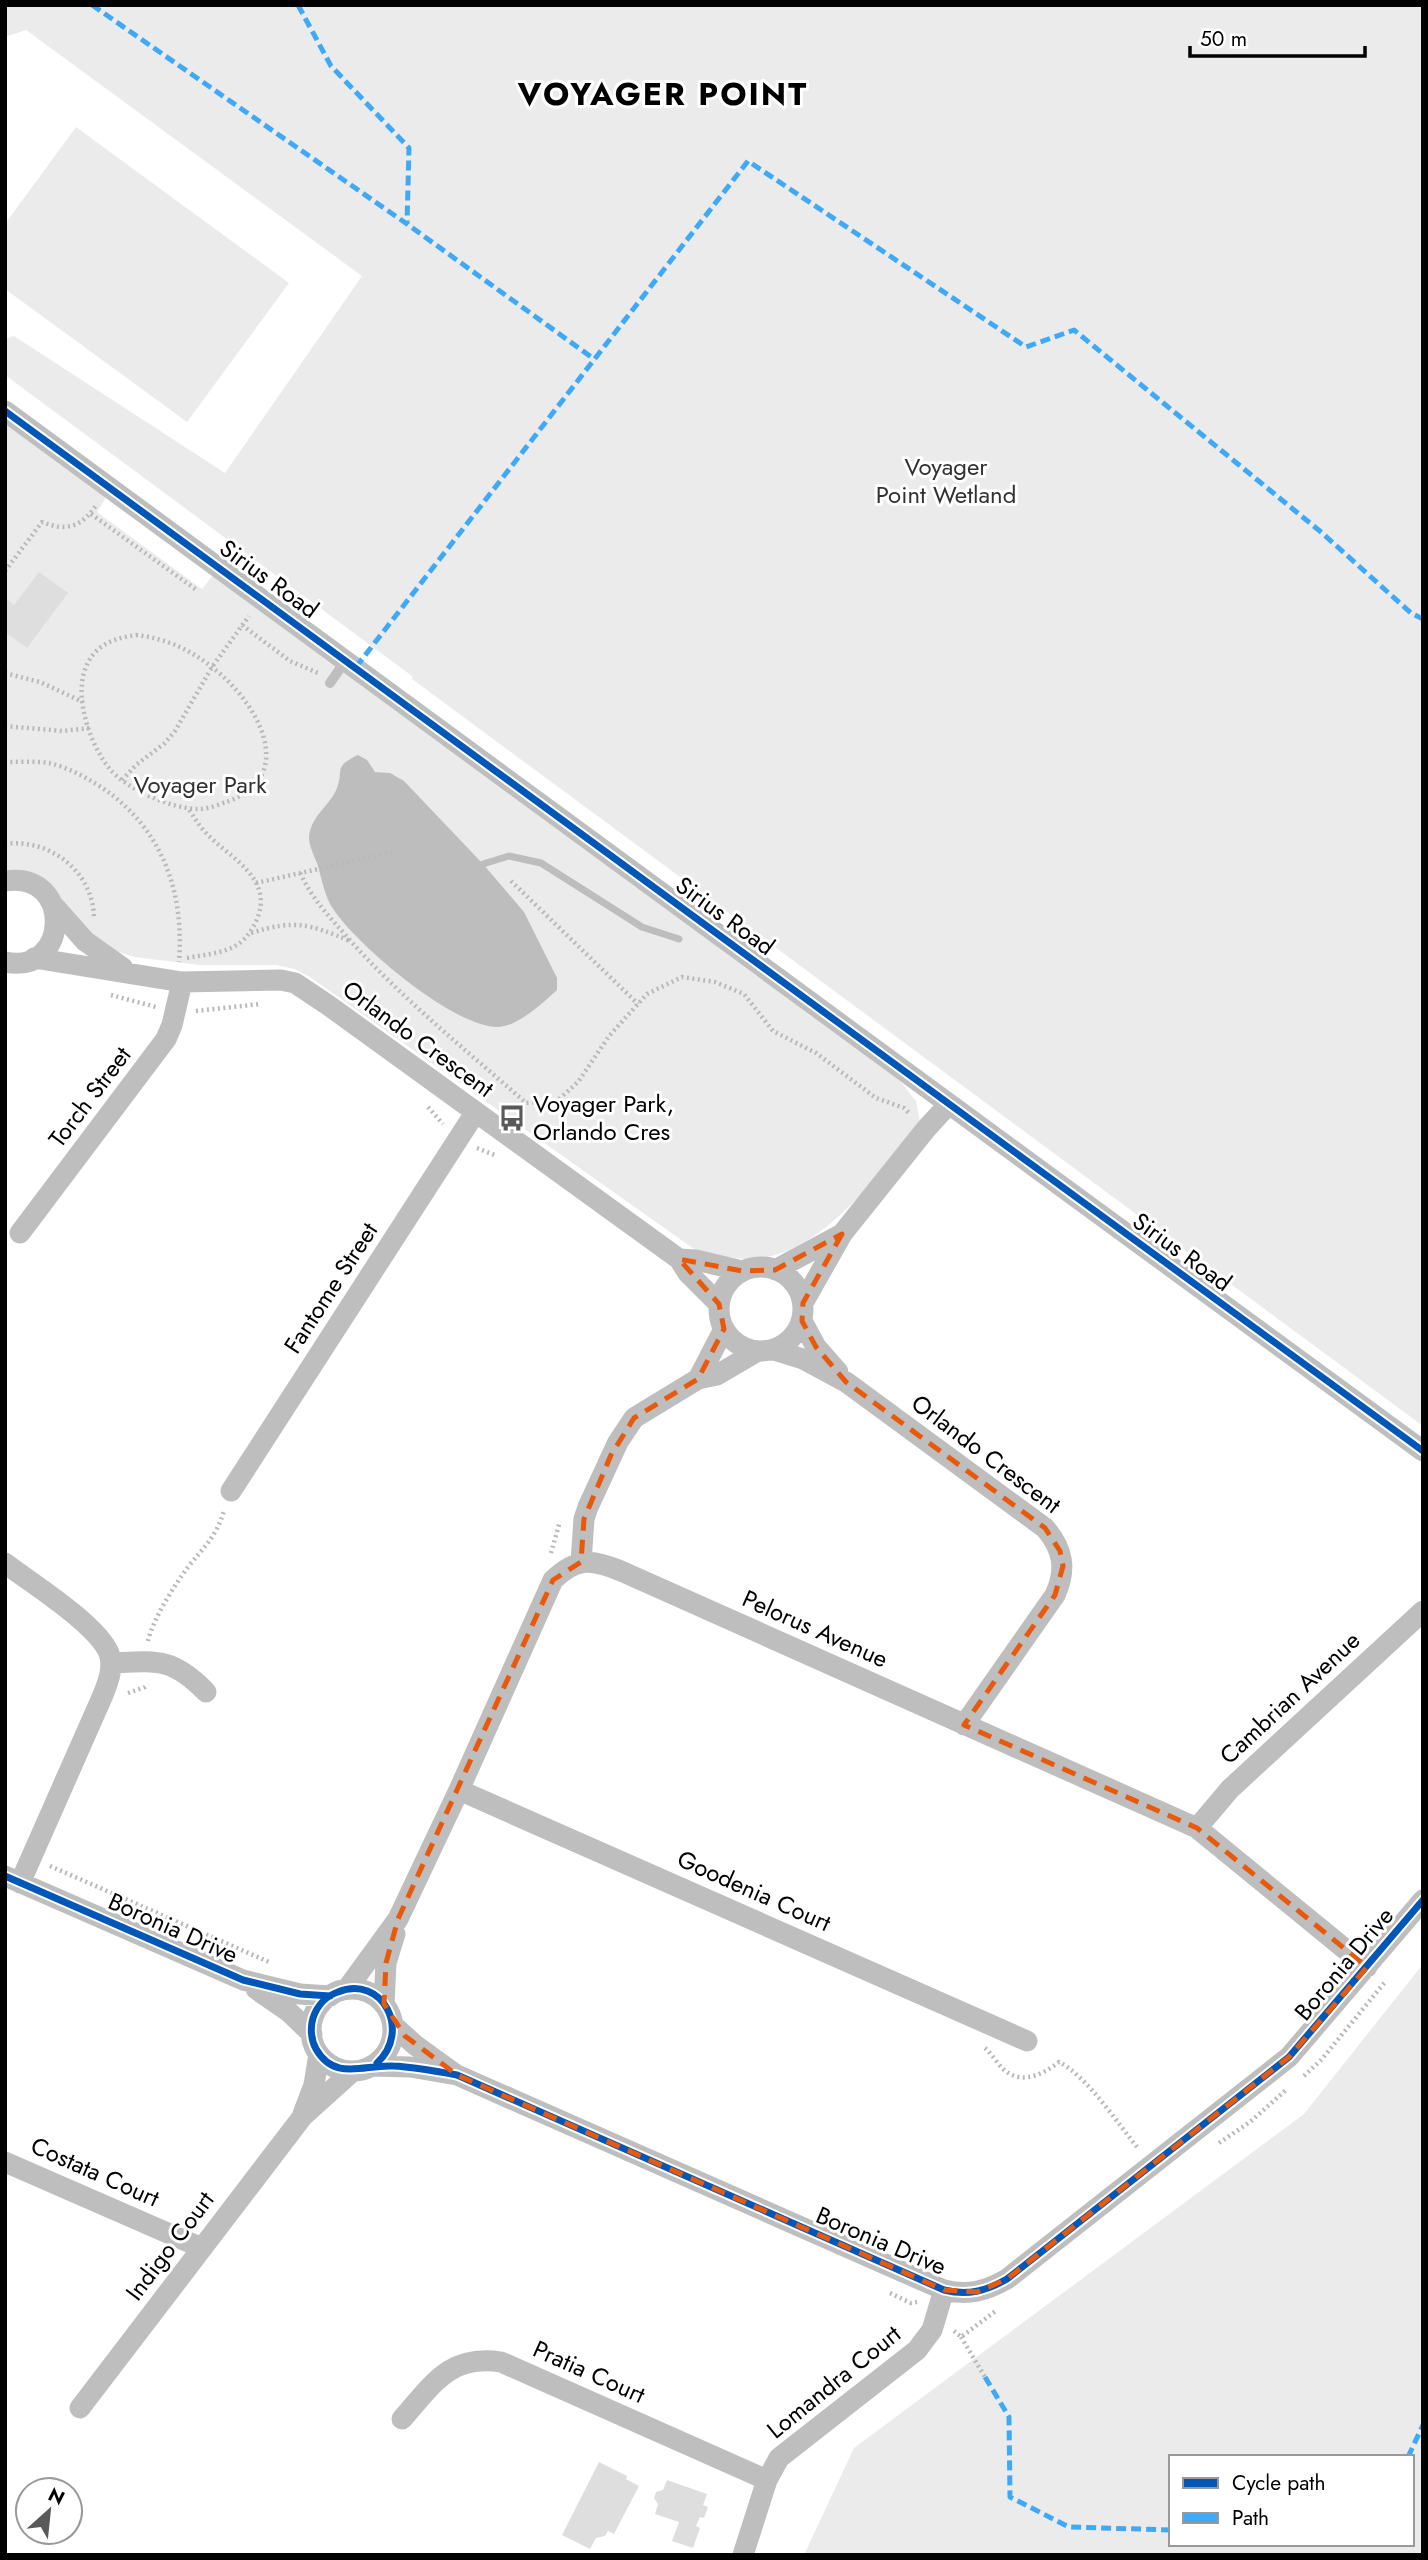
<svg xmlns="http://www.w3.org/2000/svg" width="1428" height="2560" viewBox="0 0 1428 2560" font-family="Jost,sans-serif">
<rect width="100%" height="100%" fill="#fff"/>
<path fill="#ebebeb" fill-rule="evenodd" d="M5 5H1423V1426L412 679V676L5 375V339L14 336 225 473 362 276 26 30 5 37Z
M76 127 289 283 187 422 5 289V224Z
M5 422 107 496 97 512 202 589 213 575 900 1081 916 1101 920 1122C880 1172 823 1255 753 1259 733 1260 713 1253 694 1249L310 977 294 969 276 965H200L134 957 113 950 100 943 46 881 35 874 5 870Z
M1423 1964V2555H804L854 2448 1304 2114ZM1171 2457H1412V2544H1171Z"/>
<path fill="#bdbdbd" d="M358 755 367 760 375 772 390 773 404 781 483 864 524 912 557 978V990C544 1002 518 1026 499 1027 455 1029 351 941 330 904 324 892 321 876 317 863 314 856 309 845 309 838 310 816 330 806 337 788 344 769 333 767 358 755Z"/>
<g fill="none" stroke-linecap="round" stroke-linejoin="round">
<path stroke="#bdbdbd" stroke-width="7" d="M483 864 509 856 541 863 642 927 679 939"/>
</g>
<path fill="#dedede" d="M39 572 68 593 27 648 5 632V598L14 605Z
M599 2462 627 2476 626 2479 639 2486 614 2534 608 2531 605 2536 596 2538 590 2549 562 2535Z
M667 2480 707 2494 703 2505 708 2507 704 2518 700 2517 696 2526 700 2528 693 2548 672 2541 679 2522 655 2514 658 2504 654 2498 656 2492 663 2490Z"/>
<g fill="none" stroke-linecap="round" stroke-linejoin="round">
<path stroke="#b9b9b9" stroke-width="4.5" stroke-dasharray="2 3.5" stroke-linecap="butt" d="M91 514 198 591
M5 571 42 522C66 532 82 527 97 504
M242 625 290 661 318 673
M136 635C165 638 191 650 213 668 255 700 300 774 229 801 220 804 209 809 199 809 171 809 126 789 109 768 86 739 65 674 101 647 112 639 124 637 136 635Z
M5 673 40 682 83 702
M5 726 62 731 90 728
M5 762C19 762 35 761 49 763 71 768 93 781 111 794 165 836 184 895 179 962
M122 780 136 765 165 743 175 731 212 667 249 616
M5 844C50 838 94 872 94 919
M300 873C313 900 328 915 348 938 401 998 465 1049 526 1103L558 1100 578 1082 609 1036 647 994 682 977 715 982 744 994 773 1031 816 1053 876 1098 904 1108 910 1114
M511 881 638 1004
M256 883 394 852
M251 933C295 919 309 924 350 941
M187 958C219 952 243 953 257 919 274 878 230 858 207 834 199 826 194 817 188 808
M111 995 156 1007
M196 1011 260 1004
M428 1107 443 1124
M477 1148 497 1156
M551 1553 560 1521
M148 1641C153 1619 174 1586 188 1567 204 1547 216 1537 224 1511
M128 1693 145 1687 148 1684
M50 1866 269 1962
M985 2048C992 2054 997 2063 1003 2069 1022 2086 1043 2074 1059 2062 1088 2077 1117 2123 1138 2148
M1304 2076 1322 2059 1385 1982
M1219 2143 1250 2122 1286 2090
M890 2293 911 2303 917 2302
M954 2331 961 2337 997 2310
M961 2337 985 2377"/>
<path stroke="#bebebe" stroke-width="10" d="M330 683 346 660"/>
<path stroke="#bebebe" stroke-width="21" d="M5 411C479 755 949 1106 1423 1451
M5 881C74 870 70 976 5 962
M54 906 85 941 123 968
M34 958 182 982 281 980 295 983 328 1005 679 1259 688 1273 719 1304
M20 1233 166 1039 172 1025 182 982
M679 1259 696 1260 742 1271
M719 1309a42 42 0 1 1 84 0a42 42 0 1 1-84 0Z
M775 1270 842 1234
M803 1303 842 1234 926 1129 948 1105
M802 1321 816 1347 838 1372
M774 1350 803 1359 846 1382 1045 1528C1063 1549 1067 1569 1055 1595L964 1725
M698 1379 724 1329
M231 1491 475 1113
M581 1562 584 1519 588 1507 618 1442 634 1418 698 1379 717 1375 758 1351
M5 1563C31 1583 97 1624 109 1653 114 1668 108 1682 103 1695L20 1883
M111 1663C156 1661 172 1657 206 1692
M459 1790 1027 2041
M1197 1828 1230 1789 1423 1611
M5 1876 243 1980 300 1994 330 1996
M256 1989 289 2012 312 2034
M347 1989 398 1919 459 1790 553 1580C577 1557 592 1559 621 1571L1197 1828 1367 1967
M311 2030a41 41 0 1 1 82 0a41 41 0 1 1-82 0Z
M384 2004 386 1963 395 1934
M393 2025 415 2045 455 2074
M372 2066 410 2067 457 2075 944 2290C968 2296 986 2291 1007 2279L1289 2057 1423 1900
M303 2114 314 2085 319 2054
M5 2162 202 2248
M80 2408 303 2116 353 2071
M402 2419C433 2384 450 2354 501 2362L767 2480
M743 2555 767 2480 779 2458 917 2350 932 2330 944 2290"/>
<path stroke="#3fa9f5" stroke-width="5" stroke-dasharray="10 5" stroke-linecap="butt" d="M92 5 407 224 594 359
M298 5 331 66 409 148 407 224
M356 667 748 161 1026 347 1074 330 1321 532 1411 613 1423 619
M985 2377 1009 2417 1010 2497 1069 2527 1171 2530
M1408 2457 1423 2425"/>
<g stroke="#fff" stroke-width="11">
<path id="cycleway" d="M5 411C479 755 949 1106 1423 1451
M5 1876 243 1980 300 1994 330 1996
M377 2063C412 2031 382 1974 338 1992 326 1996 317 2006 313 2018 310 2028 311 2040 316 2049 335 2082 365 2064 393 2066 415 2067 436 2071 457 2075L944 2290C968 2296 986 2291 1007 2279L1289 2057 1423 1900"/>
</g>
<use href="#cycleway" stroke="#0057b8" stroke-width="7"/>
</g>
<path fill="none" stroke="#e8590c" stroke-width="5" stroke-dasharray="14 9" stroke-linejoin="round" d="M842 1234 803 1303 802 1321 816 1347 846 1382 1045 1528 1060 1551 1063 1566 1055 1595 964 1725 1197 1828 1367 1967 1289 2057 1007 2279 977 2292 944 2290 457 2075 405 2036 384 2004 386 1963 398 1919 553 1580 581 1562 584 1519 611 1455 634 1418 698 1379 724 1329 719 1304 679 1259 742 1271 775 1270Z"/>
<defs>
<g id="bus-bare" transform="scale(2.1)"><path d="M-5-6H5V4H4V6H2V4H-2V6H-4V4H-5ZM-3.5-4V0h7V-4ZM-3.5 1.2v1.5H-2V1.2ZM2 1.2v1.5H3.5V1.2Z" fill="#595959" stroke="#fff" stroke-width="2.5" paint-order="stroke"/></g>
</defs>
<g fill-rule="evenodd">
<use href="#bus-bare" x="512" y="1118"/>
</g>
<g text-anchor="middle" stroke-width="6" stroke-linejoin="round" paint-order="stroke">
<g font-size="24" fill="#313131" stroke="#fff">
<text x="946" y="475">Voyager<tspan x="946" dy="28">Point Wetland</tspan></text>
<text x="200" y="793">Voyager Park</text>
</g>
<g font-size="24" fill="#000" stroke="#fff">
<text transform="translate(269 579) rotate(36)" y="8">Sirius Road</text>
<text transform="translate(725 916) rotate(36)" y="8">Sirius Road</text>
<text transform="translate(418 1039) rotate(36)" y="8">Orlando Crescent</text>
<text transform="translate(90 1097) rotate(-53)" y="8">Torch Street</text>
<text transform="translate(1182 1252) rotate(36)" y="8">Sirius Road</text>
<text transform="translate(331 1288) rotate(-57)" y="8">Fantome Street</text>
<text transform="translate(986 1454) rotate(37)" y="8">Orlando Crescent</text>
<text transform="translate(815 1629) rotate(24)" y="8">Pelorus Avenue</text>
<text transform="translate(1290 1698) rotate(-43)" y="8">Cambrian Avenue</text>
<text transform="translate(754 1891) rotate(24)" y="8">Goodenia Court</text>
<text transform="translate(173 1928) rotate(24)" y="8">Boronia Drive</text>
<text transform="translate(1344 1964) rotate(-50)" y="8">Boronia Drive</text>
<text transform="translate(95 2172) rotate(24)" y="8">Costata Court</text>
<text transform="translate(881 2241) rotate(23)" y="8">Boronia Drive</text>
<text transform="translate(170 2246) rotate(-53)" y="8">Indigo Court</text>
<text transform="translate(589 2372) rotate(24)" y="8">Pratia Court</text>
<text transform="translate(834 2382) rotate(-39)" y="8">Lomandra Court</text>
</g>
<g font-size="24" fill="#000" stroke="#fff" text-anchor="start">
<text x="533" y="1112">Voyager Park,<tspan x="533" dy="28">Orlando Cres</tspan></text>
</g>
<g font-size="32" font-weight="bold" letter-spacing="2" fill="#000" stroke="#fff">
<text x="663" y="105">VOYAGER POINT</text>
</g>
</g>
<rect width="1428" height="2560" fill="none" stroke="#000000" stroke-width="14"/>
<rect x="1169" y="2455" width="245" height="91" fill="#ffffff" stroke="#999999" stroke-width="2"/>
<rect x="1183" y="2478" width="35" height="10" fill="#0057b8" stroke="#999999" stroke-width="2"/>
<text x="1232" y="2490" font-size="21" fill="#000000">Cycle path</text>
<rect x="1183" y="2513" width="35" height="10" fill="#3fa9f5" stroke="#999999" stroke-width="2"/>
<text x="1232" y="2525" font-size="21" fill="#000000">Path</text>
<g transform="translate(49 2511) rotate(27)"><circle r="33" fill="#ffffff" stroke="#999999" stroke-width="2"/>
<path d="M0-5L12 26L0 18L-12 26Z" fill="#595959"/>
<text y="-10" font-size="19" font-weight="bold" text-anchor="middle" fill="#000000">N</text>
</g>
<path d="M1190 46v10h175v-10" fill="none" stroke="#000000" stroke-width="3.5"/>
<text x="1200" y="46" font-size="21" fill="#000000" stroke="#ffffff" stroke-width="5" paint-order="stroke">50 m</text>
</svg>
